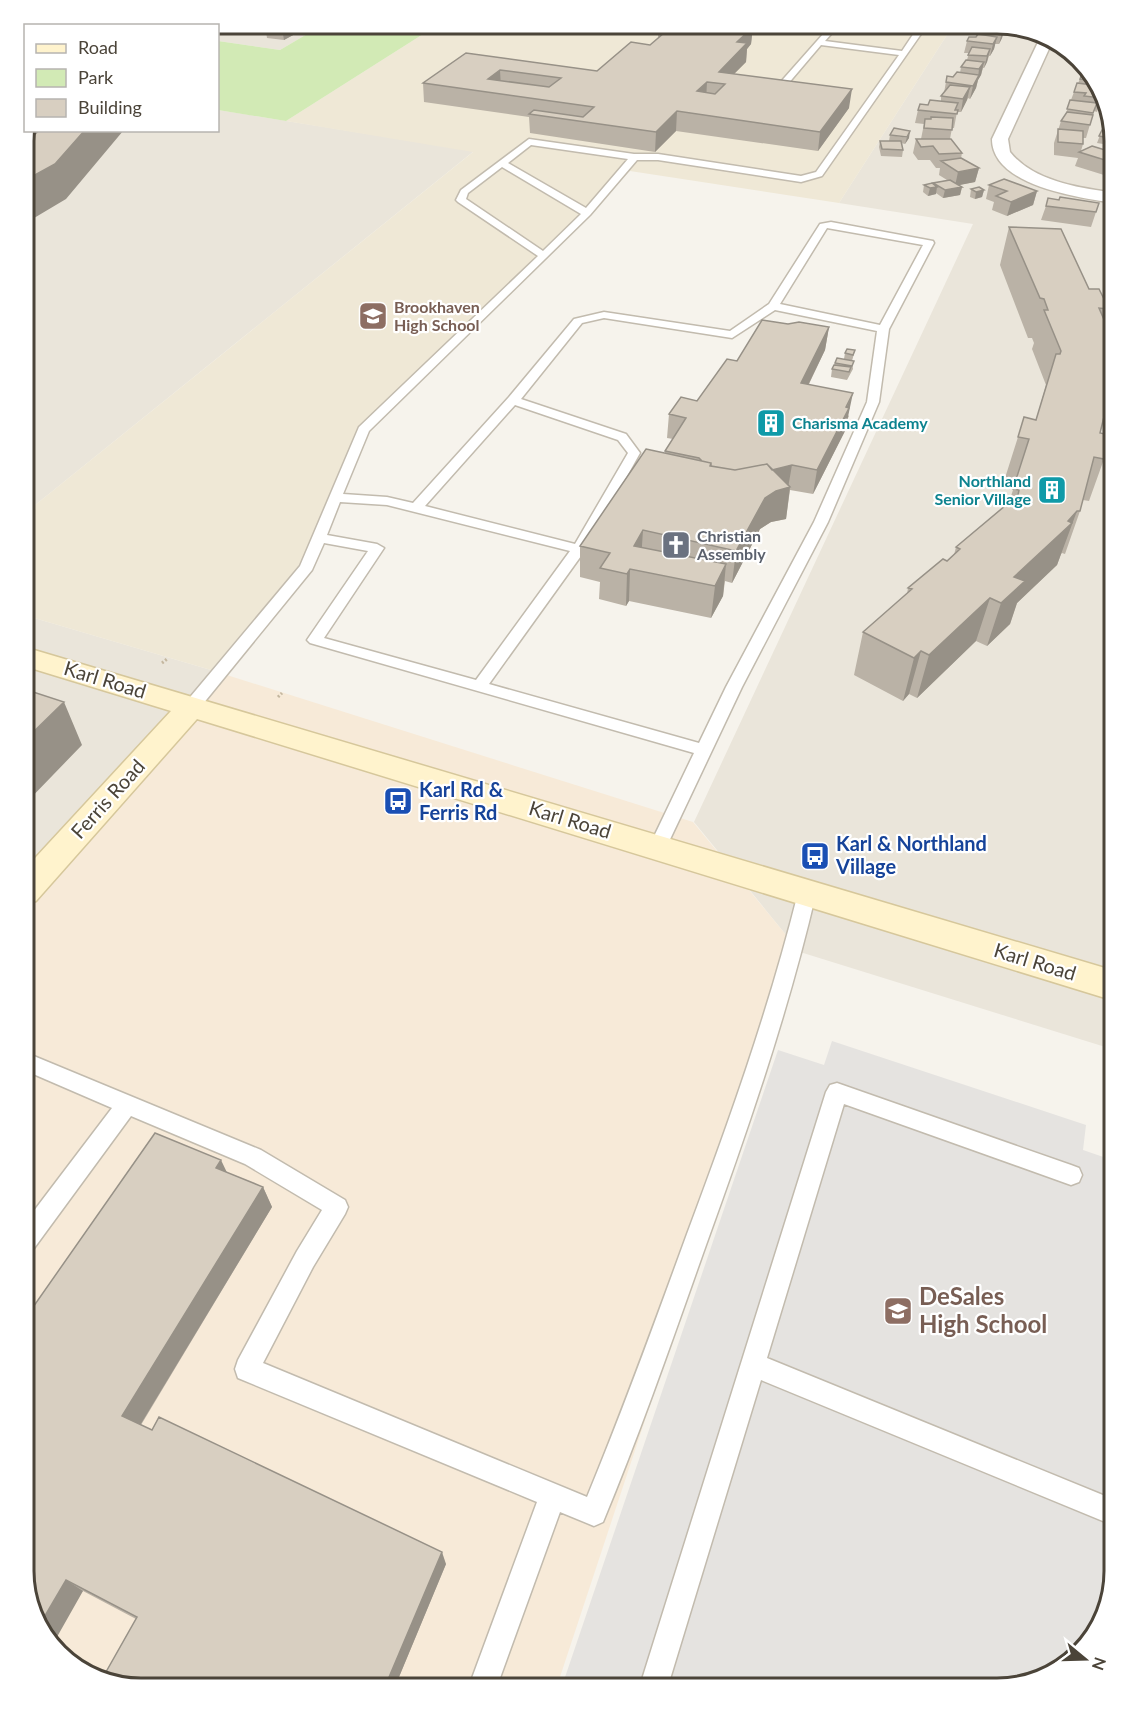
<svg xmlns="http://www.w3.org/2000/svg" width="1139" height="1713" viewBox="0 0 1139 1713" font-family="Lato,sans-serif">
<rect width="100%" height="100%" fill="#f6f3ec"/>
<path fill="#eae5da" d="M142 24H324L280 50 218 41V26H134Z
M954 24H1005L1062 44 1099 83 1115 142V1050L800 952 694 822 973 224 839 203Z
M218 110 474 151 24 514 25 129 218 130Z
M24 615 211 670 156 744 24 892Z"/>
<path fill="#f7ead8" d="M211 670 693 822 800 952 556 1689H134L82 1673 40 1630 24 1571V892L156 744Z"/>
<path fill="#efe8d6" d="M439 24H954L839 203 630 171 358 428 299 567 211 670 24 615V514L473 152 286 121Z"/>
<path fill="#d2eab5" d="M324 24H439L286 121 218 110V41L280 50Z"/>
<path fill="#e5e3e0" d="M832 1041 1086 1125 1083 1150 1115 1161V1572L1099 1631 1056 1673 998 1689H561L778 1050 824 1065Z"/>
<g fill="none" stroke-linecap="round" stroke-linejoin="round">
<g stroke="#c2bbae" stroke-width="3">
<path id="service" d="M832 24H840L825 41 902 51 920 24H928L822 176 801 182 658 160H637L590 215 369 431 343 494 387 497 413 503 509 397 574 319 604 312 730 331 769 304 820 224 831 222 933 241 934 243 889 329 879 402 828 522 742 687 664 852 658 854 652 852 649 847 694 753 310 643 307 640 368 551 324 543 312 570 198 710H186L184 706 186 702 300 566 359 427 538 256 458 202 456 200 461 190 529 139 634 154H658L801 176 816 172 899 55 821 45 787 85 801 87V91L778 89V85ZM531 145 628 159 586 208 508 163ZM502 167 581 214 543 251 466 199 468 193ZM827 228 923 245 880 325 780 304ZM775 310 877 331 867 402 814 522 726 687 699 743 489 684 586 549 640 453 626 434 521 399 582 323 604 318 732 338ZM515 405 618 440 628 453 575 544 425 506ZM340 502 387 505 570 551 476 680 324 638 384 548 377 544 327 535Z
M807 886 814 888 816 893C788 1013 748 1129 706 1245 673 1338 641 1431 603 1522L594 1526 560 1512 496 1689H468L537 1502 238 1378 235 1369 238 1360 297 1251 322 1210 245 1164 131 1116 32 1251 24 1254V1224L112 1108 24 1070V1052L261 1150 345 1200 348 1207 345 1214 313 1267 263 1363 587 1497C623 1410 655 1322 687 1234 729 1122 769 1009 798 893L800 888Z
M837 1083 1071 1165 1079 1168 1082 1175 1079 1182 1071 1185 844 1104 767 1358 1115 1500V1526L761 1380 667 1689H639L826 1092 830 1085Z"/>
</g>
<g stroke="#c2bbae" stroke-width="3">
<path id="minor" d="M1041 36 1053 40 1008 139 1010 152C1034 182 1080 188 1115 193V203C1080 198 992 186 992 139Z"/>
</g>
<g stroke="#d6c79b" stroke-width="3">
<path id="secondary" d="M24 647 1115 971V1001L197 719 36 901 24 905V870L171 711 24 666Z"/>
</g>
<path stroke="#c4b79f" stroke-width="3" stroke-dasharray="2 2" stroke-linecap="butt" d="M162 663 167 659
M278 697 282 693"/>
<use href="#service" fill="#fff" fill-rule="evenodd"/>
<use href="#minor" fill="#fff" fill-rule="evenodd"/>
<use href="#secondary" fill="#fff3cd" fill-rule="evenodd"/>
</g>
<path fill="#bab2a6" d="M685 24H752V26L753 27 751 44 747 49 746 62 734 74 849 108 818 151 676 131 655 152 530 133 529 117 424 102 423 83 466 53 597 71 650 45 658 39V32H676Z
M958 24H977L973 32 957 30Z
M988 24H1005L1010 26 1007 32H1004L1002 38 999 44H995L994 49 990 56H989L987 62 984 68H983L981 75 978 80 976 88 970 99 968 98 961 112H957L954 128H952L950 139 962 153 961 158 979 168 975 182 958 185 962 187 960 195 943 198 936 193V194L928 196 923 192 924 185 933 184V183L947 180 939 175 940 168H936L930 160H918L913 153 916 139H921L924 124 915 123 918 110 928 105 941 101V96L944 93 947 76 953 77 960 73 961 67 967 60 969 53H964L967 41 983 35 984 30Z
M294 28 295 34 284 40 267 38 266 32Z
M1085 68 1099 83 1103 95 1098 94 1102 95 1097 112 1094 111 1086 138H1083V144L1081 151 1111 152 1115 149V169L1104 175 1075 166 1078 158 1054 155V143L1061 121 1066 113 1074 92Z
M1105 115H1108L1112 129 1102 127Z
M1102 130 1112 132 1115 141V146L1097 143Z
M890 135 909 138 905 144 901 143 903 150 902 157 881 156 879 147 880 141H889Z
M989 185 1037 191 1033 205 1007 216 992 210 994 202 986 199Z
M971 189 984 190 982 197 975 199 970 197Z
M1059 200 1099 203 1091 227 1041 220 1046 206Z
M1111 204 1115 205V229L1104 228Z
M1009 227 1089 289 1109 309 1104 321 1100 433 1104 459 1089 501 1083 500 1080 511 1065 554 1062 553 1061 554 1057 565 1017 603 1010 624 987 646 976 641 917 698 909 694 903 701 854 675 863 632 907 594 908 588 947 561 954 555 956 547 1009 503 1016 480 1005 478 1018 437 1036 420 1046 385 1032 349 1034 343 1032 338H1028L1000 265Z
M788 324 829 327 825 350 809 384 849 416 847 420 845 431 813 494 790 490 786 519 771 522 760 529 732 583 725 581 723 596 711 618 629 601 626 606 599 599 600 582 580 577V546L665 453V451L673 439 667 438 669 414 697 401 737 361Z
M855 350 852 361 853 369 847 380 831 377 832 369 835 363 844 359 845 353Z
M226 1172 263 1187 272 1207 141 1425 446 1564 394 1689H134L136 1619 83 1591 40 1630Z"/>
<path fill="#979187" d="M748 24H752L751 28 753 27 751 44 747 49 746 62 724 84 719 72Z
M1005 26 1002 38 999 44 1002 32Z
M294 28 295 34 284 40 283 34Z
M997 37 994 49 990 56 993 44Z
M990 49 987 62 984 68 987 56Z
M984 62 981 75 978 80 976 88 970 99 973 86 978 78 979 69Z
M500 70 501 88 488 79Z
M707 82 706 101 697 91Z
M970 87 967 100 961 112 963 99Z
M852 89 849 108 818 151 820 132Z
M677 111 676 131 655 152 656 132Z
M85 130 123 131 66 199 24 224V181Z
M910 131 909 138 905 144 907 137Z
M1115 158V169L1104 175 1108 161Z
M979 168 975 182 955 186 958 172Z
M937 187 936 194 928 196 930 188Z
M962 187 960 195 943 198 945 190Z
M984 190 982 197 975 199 976 192Z
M1037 191 1033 205 1007 216 1011 202Z
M829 327 825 350 798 406 801 383Z
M853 393 845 431 813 494 817 470Z
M792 465 788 488 790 487 786 519 771 522 760 529 732 583 736 551 765 498 743 476Z
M1077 511 1057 565 1017 603 1010 624 987 646 1001 603 1014 577Z
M643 530 641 561 634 546Z
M726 564 723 596 711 618 715 586Z
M630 569 629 601 626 606 627 574Z
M990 598 976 641 917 698 929 655Z
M921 651 909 694 903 701 914 658Z
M64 702 82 745 24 805V741Z
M221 1160 231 1181 216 1168Z
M263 1187 272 1207 136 1432 122 1416Z
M442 1552 446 1564 394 1689H384Z
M66 1580 83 1591 53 1644 40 1630 39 1626Z"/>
<path fill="#d8cfc1" stroke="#979187" stroke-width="1.5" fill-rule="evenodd" d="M685 24H748L747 26 753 27 737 42 747 43 719 72 852 89 820 132 677 111 656 132 529 114 534 110 583 117 594 107 423 83 466 53 597 71 631 42 650 45 664 33 674 34ZM500 70 561 78 549 87 488 79ZM707 82 725 84 715 94 697 91Z
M958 24H975L974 26Z
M988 24H994L1005 26 1002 32 984 30Z
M278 26 294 28 283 34 266 32Z
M663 27 677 29 671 34 658 32Z
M978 34 997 37 993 44 967 41 969 37H976Z
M972 47 990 49 987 56 968 55Z
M966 60 984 62 979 69 961 67Z
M1083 71 1089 72 1097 81 1080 79Z
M957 72 979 75 973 86 946 82 947 76 953 77Z
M1077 83 1100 86 1098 95H1102L1101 98 1084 96 1086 93 1074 92Z
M950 85 970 87 963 99 941 96Z
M930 100 958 103 955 110H958L957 114 918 110 920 104 928 105Z
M1070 100 1097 103 1093 113 1067 109Z
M1067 112 1093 115 1090 125 1061 121Z
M1105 115H1108L1110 121 1104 120Z
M931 117 953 118 952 130 924 128 925 119H931Z
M894 128 910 131 907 137 890 135Z
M1058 129 1083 131V144L1058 142Z
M39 130H85L55 164 24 181V146Z
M1102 130 1112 132 1114 139 1099 136Z
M916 139H951L962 153 939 154 933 146 921 147Z
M880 141H901L903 150 882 149Z
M1092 146 1115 153V158L1108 161 1079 152Z
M1113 148 1115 149V153L1111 152Z
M961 158 979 168 958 172 941 161Z
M1004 179 1037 191 1011 202 996 196 1007 191 989 185Z
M950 180 962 187 945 190 933 183Z
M932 183 937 187 930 188 924 185Z
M979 187 984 190 976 192 971 189Z
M1060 197 1099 203 1096 212 1046 206 1048 198 1059 200Z
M1111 204 1115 205V214L1108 213Z
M1009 227 1061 229 1089 289H1099L1109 309 1099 308 1115 345V372L1100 433 1110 435 1104 459 1094 457 1080 511H1077L1068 521 1072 523 1014 577 1025 581 1001 603 990 598 929 655 921 651 914 658 863 632 912 589 908 588 943 559 947 561 960 549 956 547 1018 495 1019 490 1013 489 1029 439 1018 437 1024 417 1036 420 1056 354H1060L1061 351 1044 310H1048L1044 299 1040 298Z
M762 320 788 324 799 322 829 327 801 383 853 393 846 407 849 408 817 470 792 465 772 470 767 464 735 470 711 466V463L702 461 699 458 665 451 686 418 669 414 681 397 697 401 727 359 737 361Z
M847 349 855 350 853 355 845 353Z
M837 358 854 361 852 366 835 363Z
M834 365 851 367 849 372 832 369Z
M646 449 711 463 710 466 735 470 767 464 790 487 776 491 765 498 736 551 643 530 634 546 726 564 715 586 630 569 627 574 600 568 610 553 580 546Z
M24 689 64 702 24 741Z
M155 1133 221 1160 216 1168 263 1187 122 1416 152 1430 159 1417 442 1552 384 1689H134L102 1679 137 1617 66 1580 39 1626 24 1572V1320Z"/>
<defs>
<g id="school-square" transform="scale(1.5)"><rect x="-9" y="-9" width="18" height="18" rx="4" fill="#8d6e63" stroke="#fff"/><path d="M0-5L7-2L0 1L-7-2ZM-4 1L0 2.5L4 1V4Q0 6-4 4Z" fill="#fff"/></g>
<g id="building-square" transform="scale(1.5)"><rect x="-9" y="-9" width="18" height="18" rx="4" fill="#0f9aa8" stroke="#fff"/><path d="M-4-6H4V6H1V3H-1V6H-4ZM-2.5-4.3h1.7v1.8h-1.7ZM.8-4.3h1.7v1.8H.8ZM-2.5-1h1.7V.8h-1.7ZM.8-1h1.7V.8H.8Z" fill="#fff"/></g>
<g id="church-square" transform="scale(1.5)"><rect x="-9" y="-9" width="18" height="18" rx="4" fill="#6b7280" stroke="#fff"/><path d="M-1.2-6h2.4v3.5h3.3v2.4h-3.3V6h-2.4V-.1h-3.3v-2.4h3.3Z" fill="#fff"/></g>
<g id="bus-square" transform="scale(1.5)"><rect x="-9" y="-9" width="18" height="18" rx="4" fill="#1a4fb4" stroke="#fff"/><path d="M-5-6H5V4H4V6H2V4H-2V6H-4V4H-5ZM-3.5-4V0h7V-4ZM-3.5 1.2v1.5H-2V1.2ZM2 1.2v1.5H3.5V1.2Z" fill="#fff"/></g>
</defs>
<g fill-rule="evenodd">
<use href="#school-square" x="373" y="316"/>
<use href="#building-square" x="771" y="423"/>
<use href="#building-square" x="1052" y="490"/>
<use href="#church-square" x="676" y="545"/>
<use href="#bus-square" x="398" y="801"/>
<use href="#bus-square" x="815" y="856"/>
<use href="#school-square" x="898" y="1311"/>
</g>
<g text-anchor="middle" stroke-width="4.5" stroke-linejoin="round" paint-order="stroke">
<g font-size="16" font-weight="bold" fill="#785e54" stroke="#fff" text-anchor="start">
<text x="394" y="313">Brookhaven<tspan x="394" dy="18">High School</tspan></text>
</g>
<g font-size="16" font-weight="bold" fill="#0d838f" stroke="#fff" text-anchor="start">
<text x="792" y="429">Charisma Academy</text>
<text x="1031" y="487" text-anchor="end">Northland<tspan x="1031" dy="18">Senior Village</tspan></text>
</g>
<g font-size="16" font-weight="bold" fill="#5b616d" stroke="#fff" text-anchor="start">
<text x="697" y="542">Christian<tspan x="697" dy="18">Assembly</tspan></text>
</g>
<g font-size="20" fill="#4b4439" stroke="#fff">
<text transform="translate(105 680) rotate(17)" y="7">Karl Road</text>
<text transform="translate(108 799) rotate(-48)" y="7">Ferris Road</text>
<text transform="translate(570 820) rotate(17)" y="7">Karl Road</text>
<text transform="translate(1035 962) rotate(17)" y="7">Karl Road</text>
</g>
<g font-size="20" font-weight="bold" fill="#164399" stroke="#fff" text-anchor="start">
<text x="419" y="797">Karl Rd &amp;<tspan x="419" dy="23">Ferris Rd</tspan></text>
<text x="836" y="851">Karl &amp; Northland<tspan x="836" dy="23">Village</tspan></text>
</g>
<g font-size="24" font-weight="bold" fill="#785e54" stroke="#fff" text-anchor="start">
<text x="919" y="1305">DeSales<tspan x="919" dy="28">High School</tspan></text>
</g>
</g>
<path d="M0 0H1139V1713H0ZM141 34H997A107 107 0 0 1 1104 141V1571A107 107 0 0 1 997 1678H141A107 107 0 0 1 34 1571V141A107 107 0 0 1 141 34Z" fill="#fff" fill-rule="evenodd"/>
<path fill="none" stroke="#4b4439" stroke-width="3" d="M141 34H997A107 107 0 0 1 1104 141V1571A107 107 0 0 1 997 1678H141A107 107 0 0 1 34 1571V141A107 107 0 0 1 141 34Z"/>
<rect x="24" y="24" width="195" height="108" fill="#ffffff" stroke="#b7b4b0" stroke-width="1.5"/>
<rect x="36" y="44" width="30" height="9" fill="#fff3cd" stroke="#b7b4b0" stroke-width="1.5"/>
<text x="78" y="54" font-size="18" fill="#4b4439">Road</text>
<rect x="36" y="69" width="30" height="18" fill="#d2eab5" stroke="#b7b4b0" stroke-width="1.5"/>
<text x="78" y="84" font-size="18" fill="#4b4439">Park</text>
<rect x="36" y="99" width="30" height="18" fill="#d8cfc1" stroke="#b7b4b0" stroke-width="1.5"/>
<text x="78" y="114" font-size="18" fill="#4b4439">Building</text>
<g transform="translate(1085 1659) rotate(109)" stroke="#ffffff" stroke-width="4.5" paint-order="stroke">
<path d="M0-4.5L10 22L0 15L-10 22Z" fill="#4b4439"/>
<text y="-9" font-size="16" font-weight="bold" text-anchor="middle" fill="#4b4439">N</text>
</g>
</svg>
